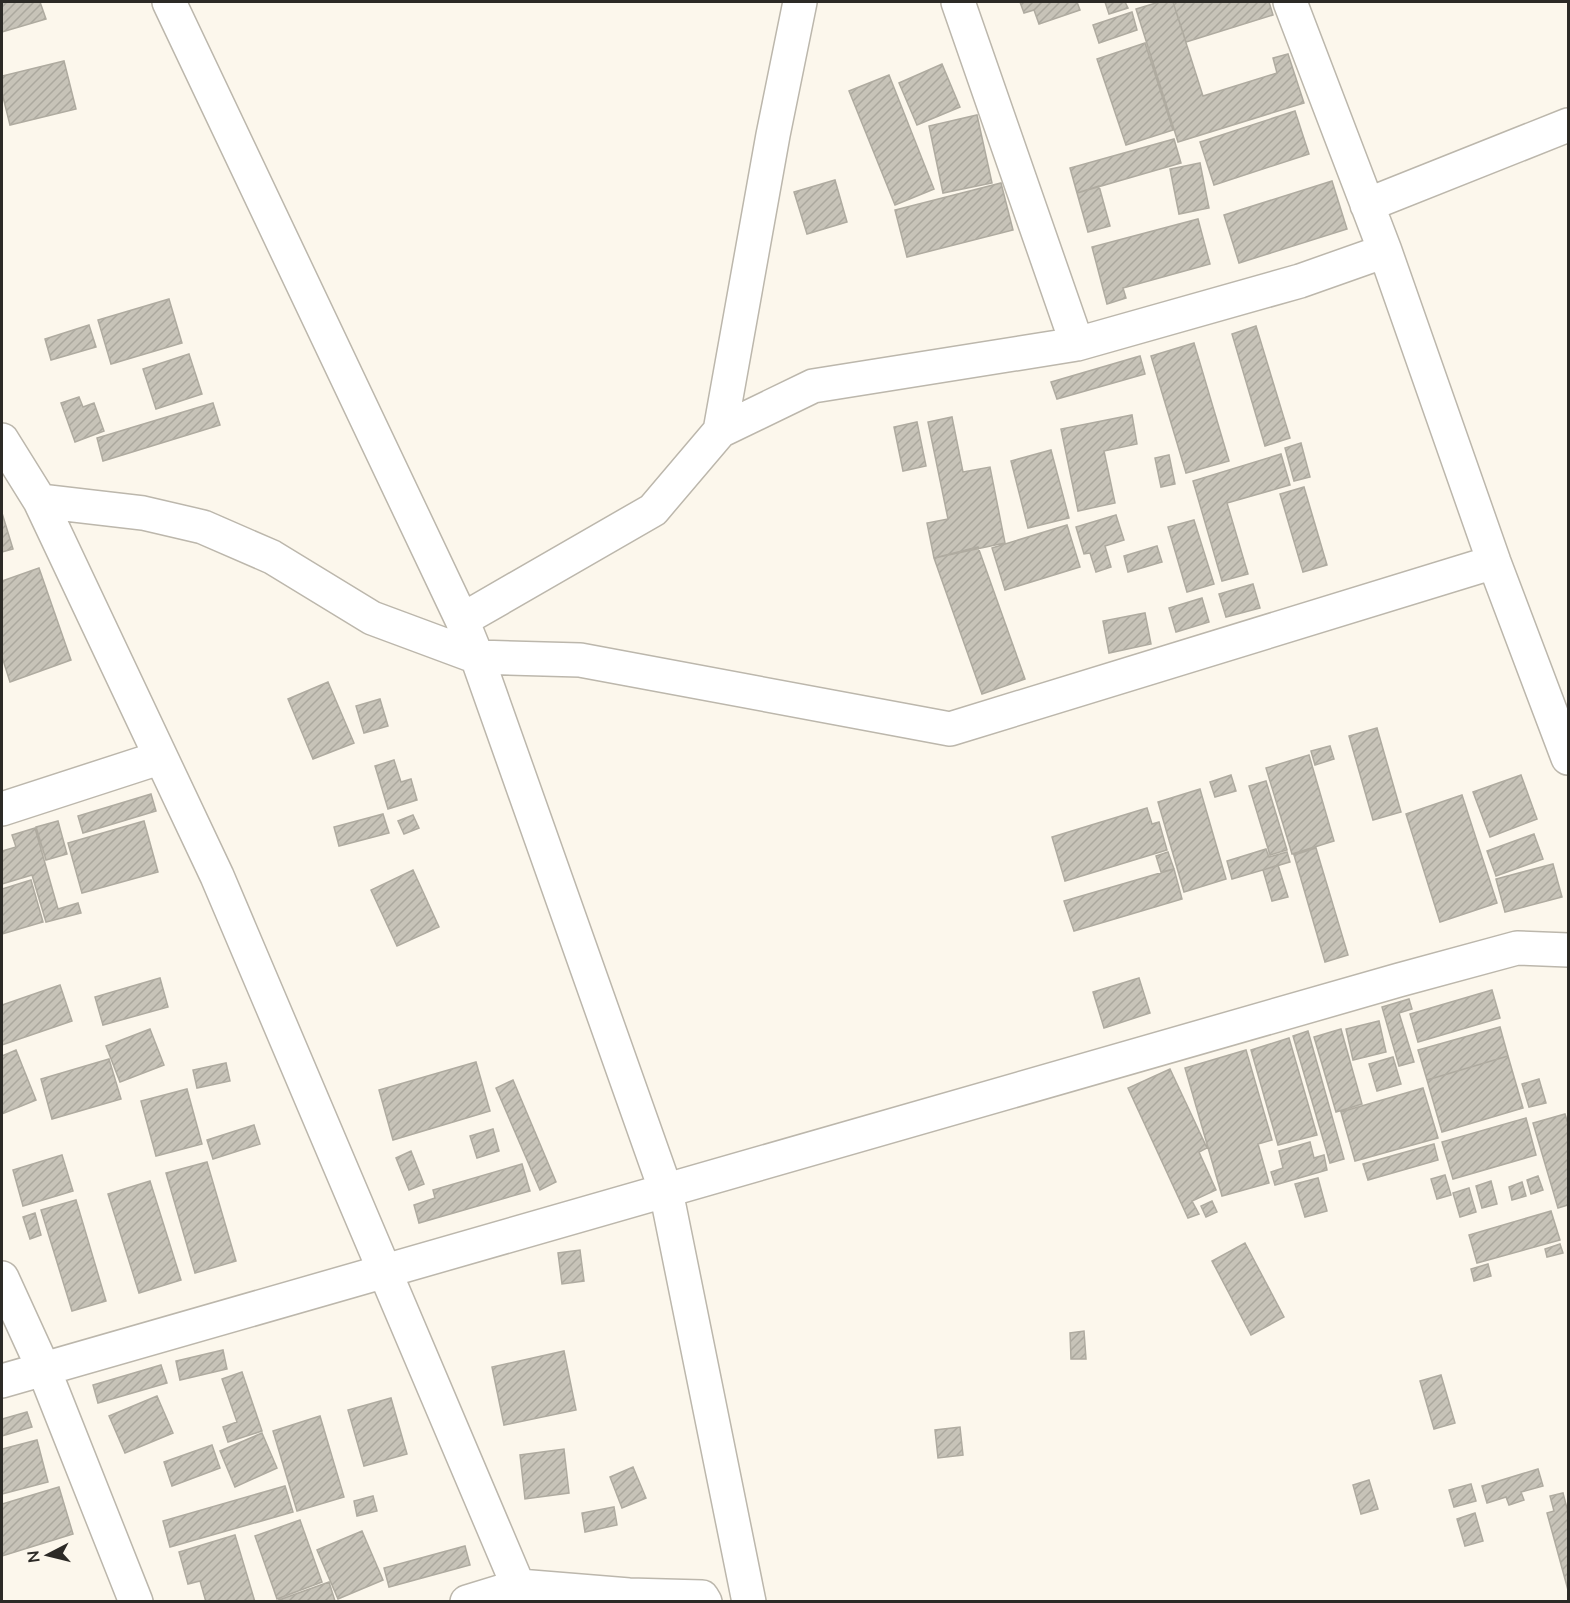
<svg xmlns="http://www.w3.org/2000/svg" width="1570" height="1603" viewBox="0 0 1570 1603" font-family="Mulish,sans-serif">
<defs>
<pattern id="building-hatch" width="6" height="6" patternUnits="userSpaceOnUse" patternTransform="scale(1.5)"><rect width="6" height="6" fill="#c7c3b8"/><path d="M-1 1l2-2M0 6l6-6M5 7l2-2" fill="none" stroke="#aba89e"/></pattern>
</defs>
<rect width="100%" height="100%" fill="#fcf7ec"/>
<path fill="url(#building-hatch)" stroke="#afaba0" stroke-width="1.5" d="M2 2H40L46 19 2 32Z
M1020 2H1077L1080 10 1039 24 1034 10 1024 13Z
M1105 2H1125L1128 8 1109 14Z
M1159 2H1173L1203 96 1277 73 1273 58 1288 54 1304 103 1178 142 1136 9Z
M1173 2H1269L1273 15 1186 42Z
M1132 12 1137 30 1099 43 1093 25Z
M1145 43 1173 130 1126 145 1097 59Z
M64 61 76 109 10 125 2 93V76Z
M942 64 960 107 917 125 899 83Z
M889 75 934 189 895 205 849 91Z
M1295 111 1309 154 1214 185 1200 142Z
M977 115 992 183 943 193 929 126Z
M1174 139 1181 163 1077 193 1070 168Z
M1200 163 1209 208 1179 214 1170 169Z
M835 180 847 222 807 234 794 192Z
M1332 181 1347 229 1239 263 1224 215Z
M1001 183 1013 230 907 257 895 210Z
M1099 186 1110 226 1088 232 1077 193Z
M1198 219 1210 264 1123 288 1126 298 1107 304 1092 247Z
M169 299 182 343 111 364 98 320Z
M89 325 96 347 51 360 45 339Z
M1256 326 1290 438 1265 446 1232 334Z
M1194 343 1229 461 1186 473 1151 356Z
M189 354 202 394 156 409 143 369Z
M1140 356 1145 374 1057 399 1051 382Z
M79 397 83 407 94 403 104 431 75 442 61 403Z
M213 403 220 425 103 461 97 438Z
M1132 415 1137 444 1104 451 1115 503 1078 511 1061 429Z
M952 417 963 472 990 467 1005 543 934 558 927 523 948 519 928 422Z
M917 422 926 466 903 471 894 427Z
M1301 443 1310 477 1294 481 1285 448Z
M1051 450 1069 518 1028 528 1011 461Z
M1281 454 1290 485 1227 503 1248 574 1222 581 1193 481Z
M1169 455 1175 484 1161 487 1155 458Z
M1304 487 1327 565 1303 572 1280 494Z
M2 513 13 549 2 552Z
M1116 515 1124 540 1105 546 1111 567 1096 572 1090 553 1084 554 1076 527Z
M1194 520 1214 584 1187 592 1168 527Z
M1067 525 1080 567 1005 590 992 548Z
M1157 546 1162 562 1128 572 1124 556Z
M978 547 1025 679 982 694 934 558Z
M39 568 71 660 10 682 2 657V581Z
M1253 584 1260 608 1226 617 1219 594Z
M1202 598 1209 622 1176 632 1169 608Z
M1145 613 1151 644 1109 653 1103 621Z
M328 682 354 743 313 759 288 699Z
M380 699 388 726 364 733 356 706Z
M1377 728 1401 812 1373 820 1349 736Z
M1330 746 1334 759 1315 765 1311 751Z
M1309 755 1334 841 1292 854 1266 768Z
M394 760 401 782 411 779 417 800 388 809 375 766Z
M1231 775 1236 791 1215 797 1210 782Z
M1521 775 1537 819 1490 837 1473 792Z
M1266 781 1287 850 1270 855 1249 786Z
M1200 789 1226 879 1184 892 1158 802Z
M151 794 156 811 83 833 78 816Z
M1462 795 1497 903 1440 922 1406 814Z
M1147 808 1152 824 1159 822 1167 850 1065 881 1052 837Z
M383 814 389 833 339 846 334 827Z
M413 815 419 828 404 834 398 821Z
M58 821 67 854 46 860 36 827Z
M144 821 158 872 82 893 68 843Z
M35 828 58 909 78 903 81 913 46 922 32 875 2 884V851L16 847 12 835Z
M1534 834 1543 859 1496 876 1487 851Z
M1316 848 1348 955 1325 962 1294 855Z
M1266 849 1269 857 1287 852 1290 862 1232 879 1227 861Z
M1168 852 1174 869 1161 872 1156 856Z
M1553 864 1562 897 1505 912 1496 879Z
M1278 865 1288 897 1272 901 1263 870Z
M1174 869 1182 899 1074 931 1064 901Z
M413 870 439 927 397 946 371 890Z
M31 880 43 922 2 934V889Z
M160 978 168 1007 103 1025 95 997Z
M1139 978 1150 1013 1104 1028 1093 992Z
M60 985 72 1021 2 1045V1005Z
M1492 990 1500 1018 1418 1042 1410 1014Z
M1409 999 1412 1009 1399 1013 1414 1062 1399 1066 1382 1007Z
M1379 1021 1386 1052 1353 1060 1346 1029Z
M1500 1027 1508 1056 1427 1080 1418 1050Z
M150 1029 164 1065 120 1082 106 1046Z
M1341 1029 1362 1104 1336 1112 1314 1037Z
M1308 1031 1344 1159 1330 1163 1293 1036Z
M1289 1038 1317 1135 1278 1145 1251 1050Z
M16 1050 36 1100 2 1114V1056Z
M1246 1050 1272 1140 1258 1144 1269 1183 1222 1196 1185 1068Z
M1508 1056 1523 1108 1442 1132 1427 1080Z
M1393 1057 1401 1084 1377 1091 1369 1064Z
M109 1059 121 1099 52 1119 41 1079Z
M476 1062 490 1111 393 1140 379 1090Z
M226 1063 230 1081 197 1088 193 1070Z
M1170 1069 1207 1148 1199 1152 1216 1190 1192 1201 1199 1214 1188 1218 1128 1088Z
M1539 1079 1546 1103 1529 1107 1522 1084Z
M513 1080 556 1182 540 1190 496 1088Z
M1423 1088 1438 1138 1355 1161 1341 1112Z
M187 1089 202 1144 156 1156 141 1101Z
M1565 1114 1568 1124V1205L1558 1208 1533 1123Z
M1526 1118 1536 1155 1453 1179 1442 1142Z
M254 1125 260 1144 213 1159 207 1140Z
M493 1129 499 1151 477 1158 470 1136Z
M1310 1142 1314 1158 1324 1155 1327 1170 1275 1185 1271 1172 1283 1168 1279 1151Z
M1434 1144 1438 1160 1368 1180 1363 1164Z
M411 1151 424 1184 409 1190 396 1158Z
M62 1155 73 1191 23 1206 13 1170Z
M207 1162 236 1261 195 1273 166 1173Z
M522 1164 530 1191 419 1223 414 1205 435 1198 433 1190Z
M1445 1175 1451 1195 1437 1199 1431 1179Z
M1538 1176 1543 1190 1531 1194 1527 1180Z
M1318 1178 1327 1211 1305 1217 1295 1184Z
M150 1181 181 1280 139 1293 108 1194Z
M1491 1181 1497 1204 1482 1208 1476 1186Z
M1522 1182 1526 1196 1512 1200 1509 1187Z
M1469 1188 1476 1212 1460 1217 1453 1193Z
M76 1200 106 1301 72 1311 41 1210Z
M1212 1201 1217 1212 1206 1217 1201 1206Z
M1551 1211 1560 1240 1477 1263 1469 1235Z
M35 1213 41 1235 30 1239 23 1217Z
M1245 1243 1284 1317 1251 1335 1212 1261Z
M1560 1244 1563 1253 1547 1257 1545 1249Z
M580 1250 584 1281 562 1284 558 1253Z
M1488 1264 1491 1276 1474 1281 1471 1269Z
M1084 1331 1086 1359H1071L1070 1333Z
M223 1350 227 1369 180 1380 176 1361Z
M564 1351 576 1410 504 1425 492 1367Z
M161 1365 167 1383 98 1403 93 1385Z
M242 1372 262 1431 228 1442 223 1427 237 1422 222 1379Z
M1441 1375 1455 1423 1434 1429 1420 1381Z
M157 1396 173 1433 125 1453 109 1416Z
M391 1398 407 1454 364 1466 348 1410Z
M27 1412 32 1427 2 1436V1419Z
M320 1416 344 1497 297 1511 273 1431Z
M960 1427 963 1455 938 1458 935 1430Z
M262 1433 277 1468 235 1487 220 1451Z
M37 1440 48 1482 2 1494V1449Z
M212 1445 220 1468 172 1486 164 1462Z
M564 1449 569 1493 525 1499 520 1455Z
M633 1467 646 1498 622 1508 610 1477Z
M1538 1469 1543 1486 1521 1492 1524 1500 1509 1505 1506 1497 1487 1503 1482 1486Z
M1369 1480 1378 1509 1361 1514 1353 1485Z
M1471 1484 1476 1501 1454 1507 1449 1490Z
M285 1486 293 1512 170 1547 163 1521Z
M59 1487 73 1534 2 1556V1504Z
M1563 1493 1568 1512V1590L1547 1513 1554 1511 1550 1496Z
M373 1496 377 1511 357 1516 354 1501Z
M614 1507 617 1525 585 1532 582 1513Z
M1475 1513 1483 1541 1465 1546 1457 1519Z
M300 1520 322 1582 277 1599 255 1536Z
M362 1531 383 1580 338 1599 317 1550Z
M235 1535 255 1602H206L200 1581 188 1584 179 1552Z
M465 1546 470 1565 389 1587 384 1568Z
M329 1582 335 1601 280 1602 279 1600Z"/>
<g fill="none" stroke-linecap="round" stroke-linejoin="round">
<g stroke="#bcb7ac" stroke-width="36">
<path id="street" d="M169 2 462 620 477 657 666 1191 749 1602
M958 2 1077 344
M1290 2 1385 251 1494 562 1568 758
M1367 205 1568 125
M720 431 773 135 800 2
M2 440 40 501 217 876 525 1602
M40 501 143 513 203 527 272 557 372 618 477 657 580 660 950 729 1494 562
M462 620 653 510 720 431 813 386 1077 344 1300 281 1385 251
M2 809 159 758
M2 1278 44 1370 136 1602
M2 1381 1399 980 1517 948 1568 950
M467 1602 519 1586 629 1595 702 1597 705 1602"/>
</g>
<use href="#street" stroke="#fff" stroke-width="33"/>
</g>
<rect width="1570" height="1603" fill="none" stroke="#2c2a26" stroke-width="6"/>
<g transform="translate(48 1555) rotate(263)" stroke="#fcf7ec" stroke-width="4.5" paint-order="stroke">
<path d="M0-4.5L10 22L0 15L-10 22Z" fill="#2c2a26"/>
<text y="-9" font-size="16" font-weight="bold" text-anchor="middle" fill="#2c2a26">N</text>
</g>
</svg>
